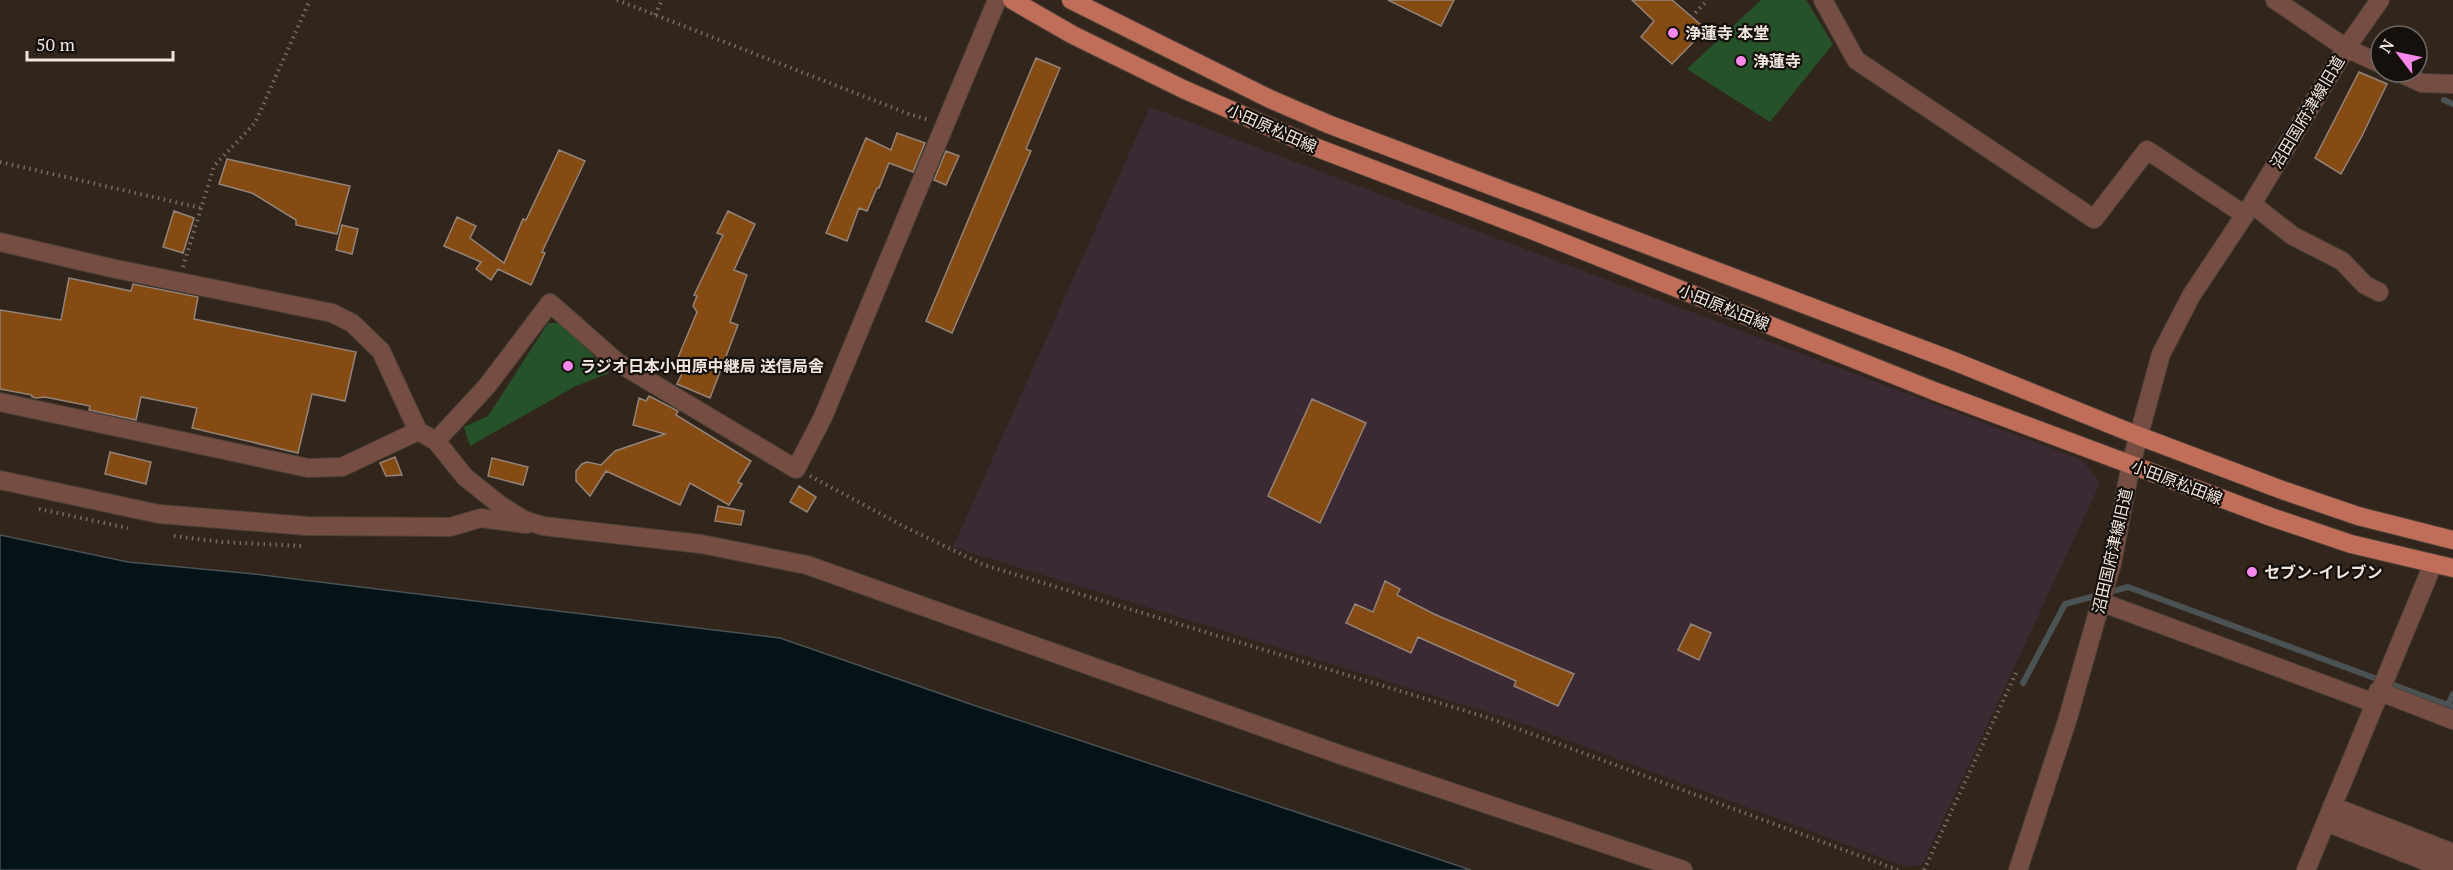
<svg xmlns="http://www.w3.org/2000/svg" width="2453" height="870" viewBox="0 0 2453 870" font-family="'PT Serif','Noto Sans JP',serif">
<rect width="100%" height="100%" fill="#32261c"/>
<path fill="#3b2a34" d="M1150 107 2082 460 2100 483 1922 865 1904 866 1519 722 953 547Z"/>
<path fill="#255229" d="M1761 0H1806L1833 44 1770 122 1687 69Z
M548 323H564L609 373 576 386 470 446 464 427 488 416Z"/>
<path fill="#031318" stroke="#4a5254" stroke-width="1.5" d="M0 535 128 562 254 574 780 638 976 706 1471 870H0Z"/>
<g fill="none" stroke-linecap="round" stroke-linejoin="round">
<path stroke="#4a5254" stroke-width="6" d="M2444 100 2453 104
M2023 683 2065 604 2128 587 2453 707
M2448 705 2453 694"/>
</g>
<path fill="#854b13" stroke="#938378" stroke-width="1.5" d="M1388 0H1454L1441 26Z
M1632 0H1672L1706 29 1672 64 1641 37 1654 21Z
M1036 58 1060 68 1026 149 1031 151 952 333 926 321Z
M2359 72 2387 84 2362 136 2341 174 2315 158Z
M897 133 925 143 913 172 889 163 879 188H877L867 211 859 208 847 241 826 233 866 138 891 150Z
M559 150 585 161 542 252 545 253 531 285 498 269 491 280 476 269 481 262 444 246 457 217 476 226 470 238 504 263 523 219 526 220Z
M946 151 959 156 946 185 934 180Z
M227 159 350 186 337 234 296 225V220L252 193 219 184Z
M174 211 194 218 183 253 163 247Z
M728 211 755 224 734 270 747 275 730 322 738 325 710 398 677 384 683 371 674 367 697 312 693 306 697 296 694 295 723 235 717 233Z
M342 225 358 229 352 254 336 250Z
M69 278 131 291 133 284 198 297 194 319 356 352 345 401 312 394 298 453 192 428 197 408 141 397 136 420 89 410 90 406 45 397 36 398 32 397V395L0 389V310L61 320Z
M649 396 678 411 676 415 751 461 738 482 742 484 729 505 690 483 680 505 606 471 590 496 576 481V471L582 464 587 462 601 465 615 451 665 434 633 425 639 398 646 401Z
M1312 399 1366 423 1320 523 1268 496Z
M110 452 151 462 146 484 105 474Z
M395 457 402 475 386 476 380 463Z
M492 458 528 467 523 485 488 476Z
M799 486 816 497 807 512 790 502Z
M718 506 744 511 741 525 715 521Z
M1385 581 1400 589 1397 595 1434 614 1574 674 1558 706 1514 686 1516 681 1418 637 1411 653 1346 623 1355 604 1373 612Z
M1691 624 1711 633 1699 660 1678 650Z"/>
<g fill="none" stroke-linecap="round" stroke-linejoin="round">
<g stroke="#4c4137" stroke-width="20">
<path id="minor" d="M1823 0 1856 60 2094 219 2147 150 2245 215
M2275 0 2346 48 2381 64
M2398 72 2422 83 2453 84
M2252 204 2293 236 2342 261 2365 285 2379 292
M0 242 111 268 332 313 352 323 381 351 418 431 436 441 465 477 500 505 524 520 543 526 701 544 807 565 1341 755 1683 870
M0 402 308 468 342 467 418 431
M436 441 487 386 550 303 617 362 796 469 823 417 997 0
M0 480 159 514 307 526 450 527 481 518 526 524
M2101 602 2374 703
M2378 691 2453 720
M2332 806 2453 853
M2326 822 2448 870
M2018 870 2067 721 2112 563 2131 464 2161 354 2191 296 2252 204 2346 48 2380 0
M2306 870 2433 564"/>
</g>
<g stroke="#4c4137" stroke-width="20">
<path id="major" d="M1012 0 1073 35 1183 89 1315 147 1529 229 1934 391 2271 517 2351 544 2453 568
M1071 0 1270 99 1328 124 1951 360 2139 436 2282 490 2358 516 2453 540"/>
</g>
<path stroke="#786d65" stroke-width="4" stroke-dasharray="1.5 4.5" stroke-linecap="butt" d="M617 0 909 114 930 120
M655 15 662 0
M1691 17 1708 0
M0 162 201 208
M183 267 214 166 255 123 310 0
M810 476 907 528 984 565 1489 718 1898 870
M39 509 128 528
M174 536 222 542 301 546
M1924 870 2016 673"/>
<use href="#minor" stroke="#754d43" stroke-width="18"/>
<use href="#major" stroke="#c06e5a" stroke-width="18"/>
</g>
<g fill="#f788ec" stroke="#16100c" stroke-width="2">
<circle cx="1673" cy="33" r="6"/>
<circle cx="1741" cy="61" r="6"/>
<circle cx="568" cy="366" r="6"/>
<circle cx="2252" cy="572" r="6"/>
</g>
<g text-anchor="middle" stroke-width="4.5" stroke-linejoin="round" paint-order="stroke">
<g font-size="16" font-weight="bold" fill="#efe6e0" stroke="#16100c" text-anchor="start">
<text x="1685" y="39">浄蓮寺 本堂</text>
<text x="1753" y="67">浄蓮寺</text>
<text x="580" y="372">ラジオ日本小田原中継局 送信局舎</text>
<text x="2264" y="578">セブン-イレブン</text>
</g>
<g font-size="16" fill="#efe6e0" stroke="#16100c">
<text transform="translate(2307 112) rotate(-59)" y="6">沼田国府津線旧道</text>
<text transform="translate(1272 128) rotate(24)" y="6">小田原松田線</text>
<text transform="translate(1724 307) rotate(22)" y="6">小田原松田線</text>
<text transform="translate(2177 482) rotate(21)" y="6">小田原松田線</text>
<text transform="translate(2112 551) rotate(-77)" y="6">沼田国府津線旧道</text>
</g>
</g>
<g transform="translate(2399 54) rotate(302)"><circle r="28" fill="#16100c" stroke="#6d6661" stroke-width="1.5"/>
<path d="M0-4.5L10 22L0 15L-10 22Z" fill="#f788ec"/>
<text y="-9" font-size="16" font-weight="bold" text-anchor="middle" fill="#efe6e0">N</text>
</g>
<path d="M27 51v9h146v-9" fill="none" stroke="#efe6e0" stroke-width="3"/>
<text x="36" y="51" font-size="18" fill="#efe6e0" stroke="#16100c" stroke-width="4.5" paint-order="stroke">50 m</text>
</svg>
